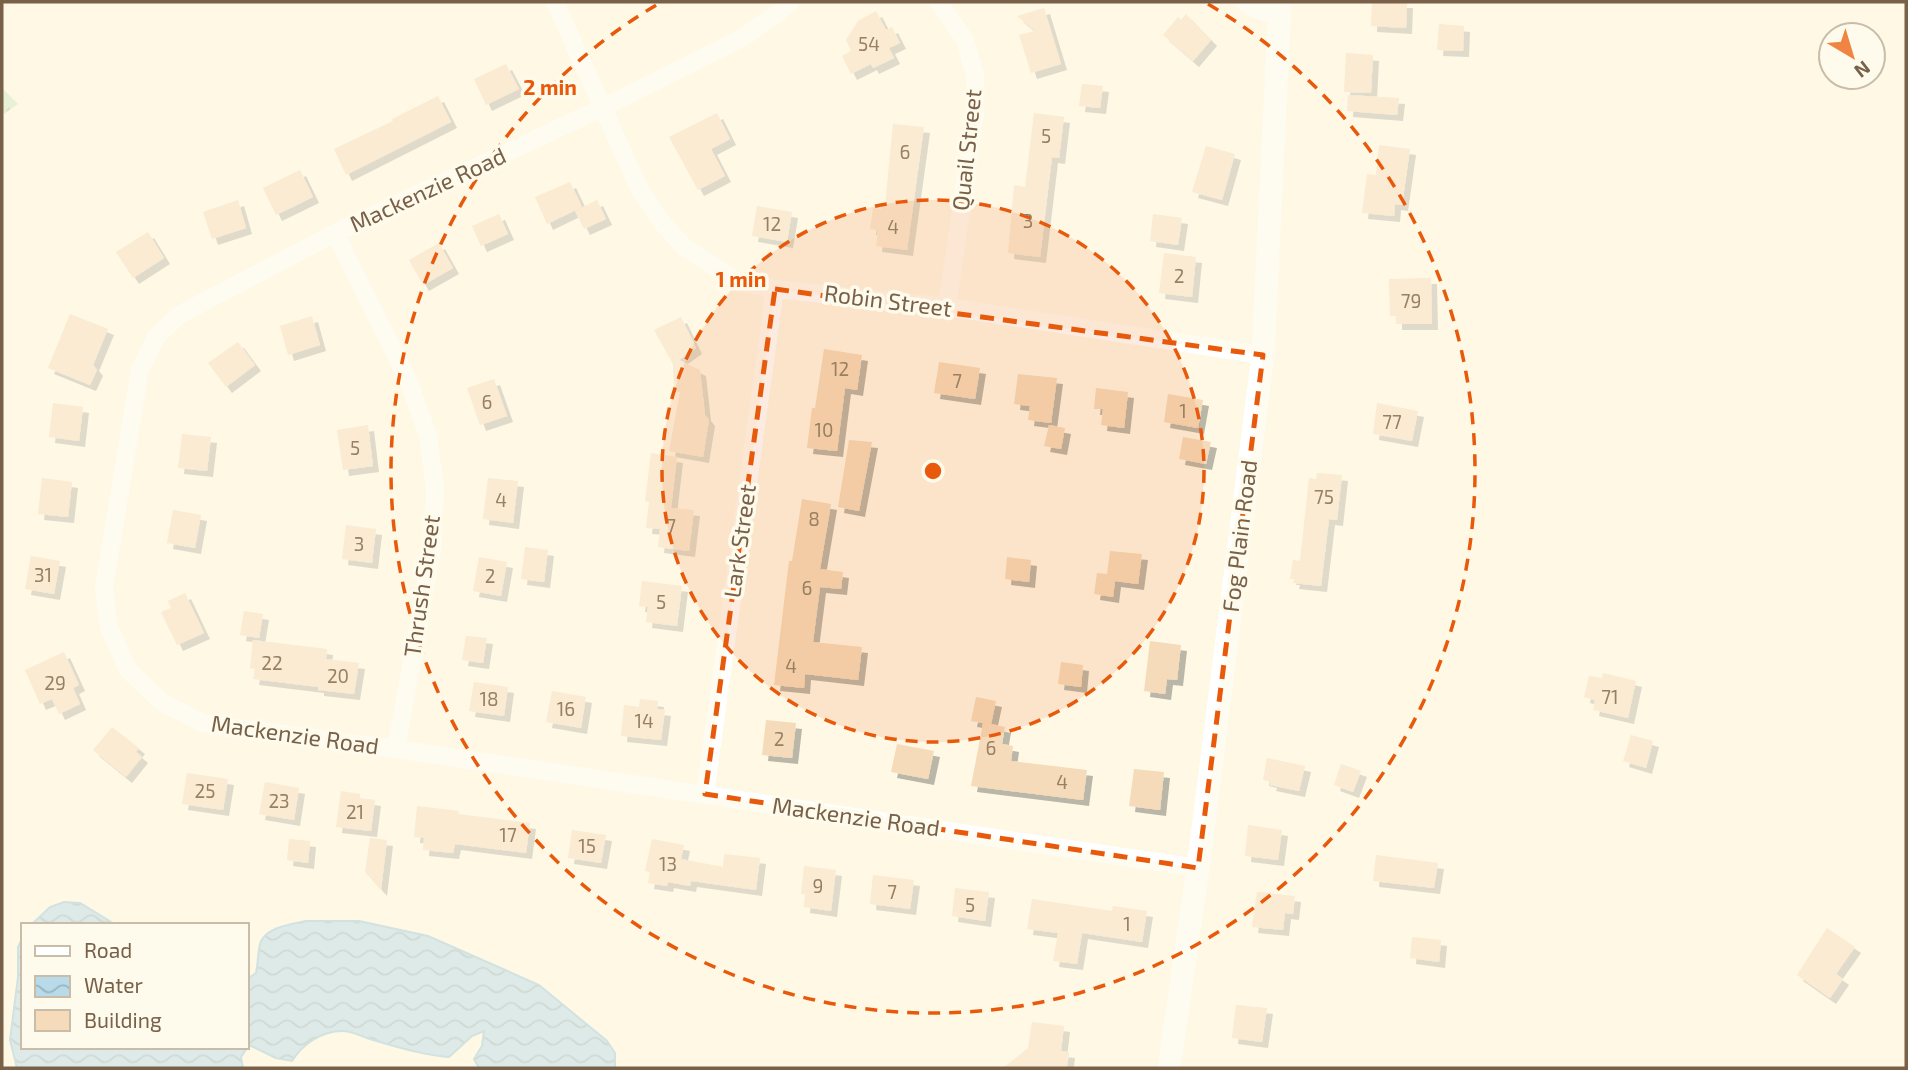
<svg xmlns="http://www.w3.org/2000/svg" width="1908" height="1070" viewBox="0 0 1908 1070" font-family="'Exo 2',sans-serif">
<defs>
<pattern id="forest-firs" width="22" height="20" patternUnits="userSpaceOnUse" patternTransform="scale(1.75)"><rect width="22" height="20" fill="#ccecc2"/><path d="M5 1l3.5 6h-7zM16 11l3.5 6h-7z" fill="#aac3a0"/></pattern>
<pattern id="water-waves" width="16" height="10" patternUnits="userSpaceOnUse" patternTransform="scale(1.75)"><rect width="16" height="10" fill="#b8dae9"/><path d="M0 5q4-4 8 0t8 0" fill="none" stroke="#9ab4bf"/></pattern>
<filter id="shadow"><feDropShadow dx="6" dy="6" stdDeviation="0" flood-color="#0004"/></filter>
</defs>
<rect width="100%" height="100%" fill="#fef8e5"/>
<path fill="url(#forest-firs)" d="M2 88 18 104 2 115Z"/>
<path fill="url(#water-waves)" stroke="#9dc8db" stroke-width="2" d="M64 902 80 903 116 925H31L50 907Z
M306 921H359L428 936 539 985 607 1041 615 1053V1068H479L474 1059 482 1046 484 1031 472 1036 449 1057C423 1055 398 1047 373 1040 362 1037 354 1031 342 1031 321 1031 302 1045 292 1061L276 1058 249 1045 241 1057 243 1068H17L10 1040 18 977V947L23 937V1047H247V979L256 973C258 964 258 952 260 944 265 927 292 924 306 921Z"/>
<path fill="#f5dbba" filter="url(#shadow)" d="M1372 2H1407L1406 28 1371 26Z
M1044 8 1061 64 1031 73 1019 35 1035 31 1017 16Z
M876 11 886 30 892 27 900 43 889 48 894 58 873 68 871 64 851 74 842 56 851 51 846 40 858 21Z
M1186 14 1211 40 1193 61 1163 35 1178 17 1181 20Z
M1439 24 1464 26 1463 51 1437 50Z
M1346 53 1373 55 1371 93 1344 92Z
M506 64 519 89 486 105 474 79Z
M1082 84 1103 86 1100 108 1079 106Z
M1348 95 1399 98 1397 115 1347 111Z
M438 96 451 122 346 175 334 149 393 121 392 119Z
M717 113 730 139 711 149 725 176 698 190 669 137Z
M1034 113 1064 117 1059 158 1052 157 1040 257 1008 253 1014 185 1025 187Z
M893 124 924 127 907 250 876 246 878 230 870 229 873 208 881 209V206H885Z
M1379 145 1410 149 1402 205 1395 204 1394 216 1362 213 1367 174 1376 175Z
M1206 146 1235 154 1222 200 1192 192Z
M300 170 313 197 276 215 263 188Z
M570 182 582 207 547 224 535 197Z
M238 200 246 228 212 239 203 212Z
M597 200 606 219 584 229 575 211Z
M757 206 792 212 787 242 752 236Z
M499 214 508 234 481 246 472 226Z
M1153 214 1182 218 1178 245 1150 241Z
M148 232 164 258 133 278 116 252Z
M439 243 453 268 423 285 409 260Z
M1164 253 1196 257 1192 297 1159 293Z
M1431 278 1432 324H1396V316H1390L1389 279Z
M70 314 108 329 93 365 97 370 90 385 48 368Z
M312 316 320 345 288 355 280 326Z
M681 317 696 348 679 360 700 370 705 415 709 420 703 457 669 451 680 392H674L673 364 654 330Z
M238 342 255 365 226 387 208 363Z
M824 349 862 355 857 390 845 388 837 451 807 448 812 408H815Z
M939 362 980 368 975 399 934 393Z
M1018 374 1057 378 1051 423 1028 420 1030 406 1014 404Z
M494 379 507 416 480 425 467 388Z
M1096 388 1128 392 1124 428 1101 425 1103 409H1094Z
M1168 394 1203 400 1198 428 1164 422Z
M53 403 83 407 79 441 49 437Z
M1377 403 1418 411 1412 441 1373 434Z
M368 425 373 466 343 470 337 430Z
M1049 425 1065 428 1061 449 1044 446Z
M182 434 211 437 207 471 178 468Z
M1183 437 1211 442 1206 464 1179 459Z
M849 440 872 442 859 511 838 507Z
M651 453 677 457 671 508 694 510 689 551 658 547 660 529 646 528 649 502 645 501Z
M1317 473 1342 475 1337 520 1329 519 1321 586 1293 583 1294 579H1290L1293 560 1300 561 1309 478 1316 479Z
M42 478 72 482 68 517 38 514Z
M488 478 518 481 513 523 483 519Z
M802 499 831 504 820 569 843 572 841 589 820 587 813 642 862 647 858 680 805 674 804 688 774 685 789 561H792Z
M173 510 201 515 195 548 167 543Z
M346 525 376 529 372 563 342 559Z
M525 547 548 550 544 582 521 579Z
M1110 551 1142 554 1138 584 1115 581 1113 597 1094 594 1097 573 1107 574Z
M31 556 60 561 54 594 25 589Z
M479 557 507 562 501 596 473 591Z
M1007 557 1031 560 1029 582 1005 579Z
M642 581 682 586 677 626 646 622 648 607 639 606Z
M185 593 204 633 177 645 161 612 171 608 168 601Z
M244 611 263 614 259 638 240 635Z
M466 636 487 638 483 663 462 660Z
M253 640 327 649 326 659 359 663 354 694 318 690V687L253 679 255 669 250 668Z
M1150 641 1181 645 1177 680 1167 679 1165 694 1144 691Z
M64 652 79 685 73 688 80 704 59 714 52 699 40 704 25 670Z
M1061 662 1083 665 1081 687 1058 684Z
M1603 673 1636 681 1628 718 1593 710 1595 700 1584 697 1589 676 1602 678Z
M474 682 508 687 504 716 469 711Z
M552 691 586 697 581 728 546 722Z
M976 697 996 701 991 724 1005 727 1002 744 1013 746 1011 761 1087 770 1083 800 971 786 983 723 971 721Z
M640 699 658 701 657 709 665 710 661 740 621 736 624 705 639 707Z
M766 720 796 723 792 758 762 755Z
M112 727 139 748 136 752 142 757 126 777 93 750Z
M1631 735 1653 741 1646 768 1623 761Z
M897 744 934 751 928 779 891 772Z
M1267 758 1305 766 1299 791 1270 785 1271 782 1263 780Z
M1341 764 1361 771 1353 792 1334 785Z
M1134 769 1164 772 1160 810 1129 806Z
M187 773 228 779 223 810 182 804Z
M265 782 299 788 294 820 259 814Z
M341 791 360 794V798L375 800 371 831 336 827Z
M417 806 459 811 458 814 530 823 526 853 455 844 453 853 423 850 424 838 414 837Z
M1248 825 1282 830 1278 860 1245 856Z
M572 830 606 835 601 863 568 858Z
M370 838 387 840 381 890 365 872Z
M289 839 310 841 308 863 287 860Z
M652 839 684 845 681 859 723 867 724 854 760 858 756 890 691 881 690 886 668 882 667 886 648 883 650 872 645 871Z
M1376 855 1438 863 1434 888 1373 881Z
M804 866 836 870 831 911 804 907 805 894H801Z
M873 875 914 880 910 909 870 904Z
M955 888 989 892 985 921 952 916Z
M1257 892 1295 896 1293 914 1285 913 1283 930 1252 927Z
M1032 899 1112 911 1113 906 1147 911 1142 942 1082 933 1077 964 1053 961 1058 933 1027 929Z
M1827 928 1855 947 1836 974 1843 979 1830 998 1797 975Z
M1412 937 1441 940 1439 962 1410 958Z
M1236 1005 1267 1008 1262 1042 1232 1038Z
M1032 1022 1064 1026 1061 1051 1069 1052 1067 1068H1003L1028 1048Z"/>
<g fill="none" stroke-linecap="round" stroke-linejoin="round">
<path stroke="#fff" stroke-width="18" d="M555 2 640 190 660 220 684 247 738 282 775 289 947 307 1263 355
M790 2 778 13 744 37 602 108 335 233 179 315 156 337 140 369 104 587 109 627 128 670 162 702 202 723 396 749 1198 868
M939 2 965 40 975 76V113L947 307
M1244 2 1254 9 1281 16
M335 233 409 382 428 436 435 487 433 544 396 749
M705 794 775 289"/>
<path stroke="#fff" stroke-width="23" d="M1169 1068 1198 868 1263 355 1280 2"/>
</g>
<path d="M0 0H1908V1070H0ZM775 289 1263 355 1198 868 705 794Z" fill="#fef8e5" fill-opacity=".55" fill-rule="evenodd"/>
<path fill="none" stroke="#e8590c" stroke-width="5" stroke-dasharray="14 9" stroke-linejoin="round" d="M775 289 1263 355 1198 868 705 794Z"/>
<circle cx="933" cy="471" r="271" fill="#e8590c" fill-opacity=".12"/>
<g fill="none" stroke="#e8590c" stroke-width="3.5" stroke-dasharray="12 9">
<circle cx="933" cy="471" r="271"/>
<path d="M1208 4A542 542 0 1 1 658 4"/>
</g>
<g text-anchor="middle" stroke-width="7" stroke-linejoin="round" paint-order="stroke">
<g font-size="19" fill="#978064">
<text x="869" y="51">54</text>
<text x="1046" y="143">5</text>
<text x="905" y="159">6</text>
<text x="1028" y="228">3</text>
<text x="772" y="231">12</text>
<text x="893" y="234">4</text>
<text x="1179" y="283">2</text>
<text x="1411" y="308">79</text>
<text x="840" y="376">12</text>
<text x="957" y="388">7</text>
<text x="487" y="409">6</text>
<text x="1183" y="418">1</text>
<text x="1392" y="429">77</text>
<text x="824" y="437">10</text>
<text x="355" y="455">5</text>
<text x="1324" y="504">75</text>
<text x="501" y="507">4</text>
<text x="814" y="526">8</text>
<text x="671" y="533">7</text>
<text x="359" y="551">3</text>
<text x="43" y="582">31</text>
<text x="490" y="583">2</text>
<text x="807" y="595">6</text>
<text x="661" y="609">5</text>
<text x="272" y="670">22</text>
<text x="791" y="673">4</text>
<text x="338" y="683">20</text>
<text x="55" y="690">29</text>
<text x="1610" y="704">71</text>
<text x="489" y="706">18</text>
<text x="566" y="716">16</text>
<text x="644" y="728">14</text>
<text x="779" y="746">2</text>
<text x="991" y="755">6</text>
<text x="1062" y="789">4</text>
<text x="205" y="798">25</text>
<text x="279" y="808">23</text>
<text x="355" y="819">21</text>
<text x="508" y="842">17</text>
<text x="587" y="853">15</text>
<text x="668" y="871">13</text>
<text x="818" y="893">9</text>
<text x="892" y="899">7</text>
<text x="970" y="912">5</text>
<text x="1127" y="931">1</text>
</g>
<g font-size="23" fill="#786148" stroke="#fffbec">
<text transform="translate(967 150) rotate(-84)" y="8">Quail Street</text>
<text transform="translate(428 190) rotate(-25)" y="8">Mackenzie Road</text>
<text transform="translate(888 301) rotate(7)" y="8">Robin Street</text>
<text transform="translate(1240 536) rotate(-83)" y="8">Fog Plain Road</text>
<text transform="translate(740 541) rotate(-82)" y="8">Lark Street</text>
<text transform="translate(422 586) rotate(-82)" y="8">Thrush Street</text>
<text transform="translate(295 735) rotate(8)" y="8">Mackenzie Road</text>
<text transform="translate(856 817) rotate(8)" y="8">Mackenzie Road</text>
</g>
</g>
<circle cx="933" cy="471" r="10" fill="#e8590c" stroke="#fffbec" stroke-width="3.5"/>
<g font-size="21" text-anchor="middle" font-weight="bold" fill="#e8590c" stroke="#fffbec" stroke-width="7" stroke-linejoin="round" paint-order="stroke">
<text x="550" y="95">2 min</text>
<text x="741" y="287">1 min</text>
</g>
<rect width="1908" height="1070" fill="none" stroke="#786148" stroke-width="7"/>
<rect x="21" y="923" width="228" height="126" fill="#fffbec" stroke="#c9bdaa" stroke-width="2"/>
<rect x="35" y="946" width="35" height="10" fill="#ffffff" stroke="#c9bdaa" stroke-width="2"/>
<text x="84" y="958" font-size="21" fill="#786148">Road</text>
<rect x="35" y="976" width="35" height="21" fill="url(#water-waves)" stroke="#c9bdaa" stroke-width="2"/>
<text x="84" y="993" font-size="21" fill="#786148">Water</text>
<rect x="35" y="1010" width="35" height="21" fill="#f5dbba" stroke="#c9bdaa" stroke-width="2"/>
<text x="84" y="1028" font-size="21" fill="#786148">Building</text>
<g transform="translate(1852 56) rotate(142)"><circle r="33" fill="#fffbec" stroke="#c9bdaa" stroke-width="2"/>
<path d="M0-5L12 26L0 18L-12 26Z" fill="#ef8443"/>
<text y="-10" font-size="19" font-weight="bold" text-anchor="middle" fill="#786148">N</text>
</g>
</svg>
